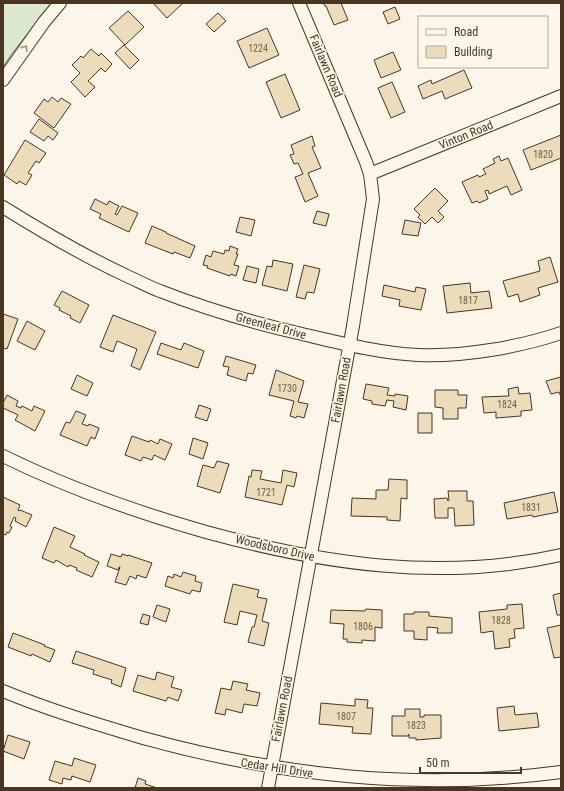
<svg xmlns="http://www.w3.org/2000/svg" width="564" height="791" viewBox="0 0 564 791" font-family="'Roboto Condensed',sans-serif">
<rect width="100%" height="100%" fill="#fbf6e9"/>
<path fill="#dce7d0" stroke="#887966" d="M3 3H51L11 55 3 67Z"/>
<path fill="#ecdcbc" stroke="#4a3520" d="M151 3H183L167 18 153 3 152 4Z
M323 3H341L348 20 334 25 326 6H325Z
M395 7 400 19 388 24 383 12Z
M128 11 144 27 125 45 109 28Z
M218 13 226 21 214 32 206 24Z
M267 28 279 55 249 68 237 41Z
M124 45 139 60 130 69 115 53Z
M91 49 99 56 101 53 112 64 105 72 101 68 88 81 95 87 85 97 71 82 80 73 72 65 81 56 83 58Z
M393 52 401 70 381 78 374 60Z
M464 70 472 88 445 99 442 91 423 99 418 86 431 80 432 84Z
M285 74 300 110 281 118 266 82Z
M392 82 405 112 391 118 378 88Z
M52 97 58 102 61 98 71 104 54 128 34 113 44 99 48 102Z
M39 119 58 133 53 140 48 136 44 141 30 132Z
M561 135V158L531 170 523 150Z
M312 136 315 146 312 147 321 168 308 173 318 196 305 202 295 177 303 174 298 163 294 164 290 155 294 154 291 145Z
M25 140 46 153 39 163 36 161 28 173 32 175 26 185 19 181 17 184 4 175Z
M499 156 501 161 508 158 522 190 511 195 507 186 489 194 488 190 485 191 488 199 479 203 477 201 472 203 462 182 478 175 479 177 486 174 483 169 495 163 493 159Z
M435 188 448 201 438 211 444 217 438 223 432 217 425 224 418 217 420 215 414 209Z
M95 199 107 205 109 201 119 206 115 214 117 215 122 206 138 213 129 232 99 218 101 214 90 209Z
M317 211 329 214 326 226 313 223Z
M240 217 255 220 251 236 236 232Z
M405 220 421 223 418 236 402 234Z
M152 226 166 232V233L195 246 190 258 174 252 173 254 145 243Z
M230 246 238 249 236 254H238L234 265 239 266 236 276 231 274 230 276 207 268 208 266 203 265 206 255 211 257 213 251 224 254 225 250 229 251Z
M550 257 558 282 538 288 540 295 520 302 518 294 508 297 503 281 540 271 538 261Z
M273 260 293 264 287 291 262 285 267 266 272 267Z
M304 265 320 269 314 293 307 292 305 299 296 297Z
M247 266 259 269 256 283 243 280Z
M470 283 471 293 489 291 492 308 447 313 443 286Z
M384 285 415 292 416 287 426 289 421 310 399 306 400 300 382 296Z
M62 291 89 305 80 323 70 318 71 316 59 310 60 308 54 305Z
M3 314 18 319 7 349 3 348Z
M113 315 156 332 140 370 131 366 137 349 117 341 113 352 100 347Z
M27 321 45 331 35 350 17 341Z
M161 343 181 350 184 343 204 351 198 368 157 354Z
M226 356 256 365 253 374 248 373 246 381 227 375 229 367 223 366Z
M276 370 304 381 298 402 308 404 304 418 297 416 296 418 290 416 294 401 269 395Z
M77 375 93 383 87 396 71 389Z
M561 377V397L559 392 551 394 546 381Z
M366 384 389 388 387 395 395 396V394L408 396 406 410 393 407 394 401 387 400 385 406 372 404V401L363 399Z
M518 387 519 394 530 393 532 410 521 411V416L496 418V412L484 413 482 397 509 396 508 389Z
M435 390H458V395H467L466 408H458V419H443V408L435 407Z
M7 395 18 401 16 406 21 408 22 406 32 411 34 406 45 411 35 431 15 420 18 415 3 408V403Z
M199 405 211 409 207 421 195 417Z
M76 411 86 415 82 424 88 426 89 424 99 428 95 439 91 437 87 446 60 435 66 422 70 423Z
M418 413H432V433H418Z
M132 436 149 442 150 440 158 444 160 439 172 444 165 460 154 455 152 460 143 457 141 461 125 455Z
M193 438 208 443 203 459 189 454Z
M217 461 229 464 220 493 197 486 203 465 214 468Z
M252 470 262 471 260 479 281 483 283 470 297 473 294 487 287 485 282 505 245 497 249 476 251 477Z
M389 479 407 480V499L401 498 400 521 387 520V517L351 516 352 498 376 499V490H388Z
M448 491H467V501H473L474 525 455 526 454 508H448V518H435L434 499 447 498 448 501 449 500Z
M554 492 558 512 533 517 532 515 507 519 504 503Z
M3 497 20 505 18 510 19 511 20 510 32 515 26 527 15 521 16 518 14 517 10 526 12 527 9 533 7 532 6 535 3 534Z
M54 527 75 536 70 547 85 554 84 555 99 562 92 577 76 570 77 568 69 565 68 567 56 560 54 563 42 558Z
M111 554 121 557 122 554 128 556V555L152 563 146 578 137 575 136 579 130 576 126 585 115 582 120 567H119L118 570 107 566Z
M183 572 196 576 195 581 202 583 200 592 192 590 190 594 165 586 168 576 173 578 174 574 181 577Z
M233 584 259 590 257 597 267 599 262 621 269 623 264 646 248 642 252 627H254L257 615 240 611 237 625 224 622Z
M561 593V615H557L553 595Z
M522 604 524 628 514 629 515 638 509 639 510 647 495 649 493 631 481 633 479 612 507 609V605Z
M157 605 170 609 166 622 153 617Z
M366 609 382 610V628L375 627V641L362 640V643L347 642V639H343L344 624 330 623 331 610 365 611Z
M414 612H429V616L452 618V633H437L438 628 427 627V640L414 639V631H404V614H414Z
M143 614 150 616 148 625 140 623Z
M561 625V657L554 658 547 628Z
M13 633 45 645 44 646 55 650 50 662 32 654 31 656 8 647Z
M76 651 126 668 121 687 111 683 112 680 93 674 94 670 72 663Z
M157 672 174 677 171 687 182 690 178 701 168 697 166 701 133 691 138 675 155 680Z
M233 681 248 684 246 690 260 693 257 706 244 704 242 713 226 709 225 715 215 713 221 688 231 690Z
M355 699 368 700 367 708H373L371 734 352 733 353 727 319 724 321 703 355 706Z
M514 706 515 715 537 713 539 727 499 731 497 708Z
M405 709H420V717H424V715H441V738L416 740V738H409V734L408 736H392V716H405Z
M8 735 30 742 24 759 3 751Z
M74 758 96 765 90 782 72 776 71 780 63 778 62 784 49 780 55 761 72 766Z
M138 778 146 781 145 784 157 788H135Z"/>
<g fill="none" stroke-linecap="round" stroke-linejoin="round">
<g stroke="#4a3520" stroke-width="14">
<path id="minor" d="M3 80 44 22 60 3
M370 174 561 96
M3 207C43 232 84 256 127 276 138 281 149 287 160 291 206 309 254 323 302 334 340 343 379 353 418 355 462 357 520 347 561 333
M3 456C68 488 136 512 206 532 323 564 441 582 561 555
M3 691C49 710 96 724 143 738 281 776 418 791 561 772
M268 788 353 326 373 199 370 174 366 162 299 3"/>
</g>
<use href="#minor" stroke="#fbf6e9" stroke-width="12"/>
</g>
<defs><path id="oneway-chevron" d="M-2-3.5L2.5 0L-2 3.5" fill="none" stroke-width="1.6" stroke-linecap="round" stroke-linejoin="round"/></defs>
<use stroke="#a29684" href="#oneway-chevron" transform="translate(25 48) rotate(-55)"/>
<g text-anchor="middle" stroke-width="3" stroke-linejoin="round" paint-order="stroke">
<g font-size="10" fill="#725f47">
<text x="258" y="52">1224</text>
<text x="543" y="158">1820</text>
<text x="468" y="304">1817</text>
<text x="287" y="392">1730</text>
<text x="507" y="408">1824</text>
<text x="266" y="496">1721</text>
<text x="531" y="511">1831</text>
<text x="501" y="624">1828</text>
<text x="363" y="630">1806</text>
<text x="346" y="720">1807</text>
<text x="416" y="729">1823</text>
</g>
<g font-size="12" fill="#4a3520" stroke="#fbf6e9">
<text transform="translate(326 66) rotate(67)" y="4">Fairlawn Road</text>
<text transform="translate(466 135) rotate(-22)" y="4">Vinton Road</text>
<text transform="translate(271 326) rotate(15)" y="4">Greenleaf Drive</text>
<text transform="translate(341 390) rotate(-80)" y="4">Fairlawn Road</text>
<text transform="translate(275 548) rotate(13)" y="4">Woodsboro Drive</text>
<text transform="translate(282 709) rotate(-79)" y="4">Fairlawn Road</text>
<text transform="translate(277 768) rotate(9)" y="4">Cedar Hill Drive</text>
</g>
</g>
<rect width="564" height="791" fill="none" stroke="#4a3520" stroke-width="8"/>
<rect x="418" y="16" width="130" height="52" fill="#fbf6e9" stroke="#b4a999"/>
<rect x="426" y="29" width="20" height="6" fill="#fbf6e9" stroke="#b4a999"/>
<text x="454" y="36" font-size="12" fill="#4a3520">Road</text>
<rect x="426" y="46" width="20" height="12" fill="#ecdcbc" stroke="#b4a999"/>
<text x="454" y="56" font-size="12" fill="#4a3520">Building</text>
<path d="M420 767v6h101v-6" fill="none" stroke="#4a3520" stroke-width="2"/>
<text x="426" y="767" font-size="12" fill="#4a3520" stroke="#fbf6e9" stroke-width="3" paint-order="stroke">50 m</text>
</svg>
